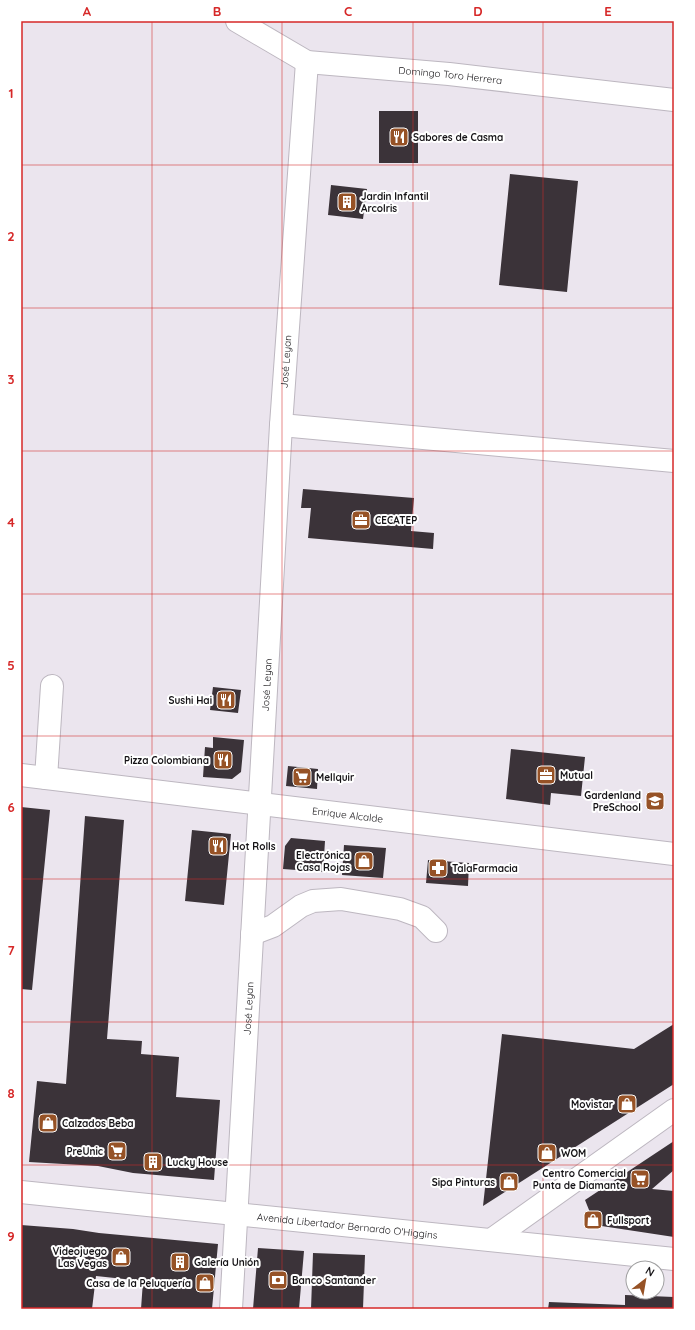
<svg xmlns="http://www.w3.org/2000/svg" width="695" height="1330" viewBox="0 0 695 1330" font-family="Quicksand,sans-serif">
<rect width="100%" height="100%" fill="#ebe5ee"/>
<path fill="#3b3339" d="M379 111H418V163H379Z
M510 174 578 181 567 292 499 285Z
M331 185 367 189 363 219 328 215Z
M303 489 414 498 411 531 434 533 433 549 308 538 311 508H301Z
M213 687 241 690 238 713 210 710Z
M213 737 244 740 241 772 232 779 203 777 205 747 213 748Z
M511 749 585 757 581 796 551 793 550 805 506 799Z
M288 766 318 769 317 789 286 786Z
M21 807 50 810 32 990 21 989Z
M85 816 124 820 107 1039 142 1041 141 1054 179 1057 176 1097 220 1100 214 1180 133 1173 98 1166 29 1162 37 1081 66 1084Z
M192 830 231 834 224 905 185 901Z
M291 838 325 841 323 872 283 869 285 846Z
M344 845 386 848 383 878 342 875Z
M428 860 469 863 468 886 426 883Z
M674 1024V1084L483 1206 502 1034 634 1049Z
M674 1141V1170L652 1189 674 1191V1237L595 1225 585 1200Z
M21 1225 73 1229 99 1233 218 1244 212 1309H141L143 1281 96 1276 92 1309H21Z
M258 1248 304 1251 299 1309H253Z
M313 1253 365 1255 363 1309H311Z
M625 1295 674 1297V1309H548L549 1302 625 1305Z"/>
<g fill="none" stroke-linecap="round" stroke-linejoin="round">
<g stroke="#bdb7c0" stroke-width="24">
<g id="minor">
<path id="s1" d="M237 21 307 62 449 74 674 100"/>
<path d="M281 425 674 461"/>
<path id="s2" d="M21 775 674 854"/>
<path d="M46 778 52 686"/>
<path d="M252 934 273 926 301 906 313 901 341 899 400 909 422 917 436 931"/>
<path id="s3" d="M231 1309 281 425 307 62"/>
</g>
</g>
<g stroke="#bdb7c0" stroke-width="24">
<g id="major">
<path id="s4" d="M21 1192 674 1259"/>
<path d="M491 1240 674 1110"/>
</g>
</g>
<use href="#minor" stroke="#fff" stroke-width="22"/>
<use href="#major" stroke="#fff" stroke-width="22"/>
</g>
<path fill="none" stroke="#d62828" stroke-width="1" stroke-opacity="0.55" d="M152 21V1309M282 21V1309M413 21V1309M543 21V1309M21 165H674M21 308H674M21 451H674M21 594H674M21 736H674M21 879H674M21 1022H674M21 1165H674"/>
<defs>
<g id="restaurant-square" transform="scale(1)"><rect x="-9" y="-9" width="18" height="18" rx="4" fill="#965226" stroke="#fff"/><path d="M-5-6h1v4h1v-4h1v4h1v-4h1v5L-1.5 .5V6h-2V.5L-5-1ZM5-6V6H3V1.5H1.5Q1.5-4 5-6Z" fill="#fff"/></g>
<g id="building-square" transform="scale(1)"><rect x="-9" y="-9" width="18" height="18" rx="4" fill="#965226" stroke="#fff"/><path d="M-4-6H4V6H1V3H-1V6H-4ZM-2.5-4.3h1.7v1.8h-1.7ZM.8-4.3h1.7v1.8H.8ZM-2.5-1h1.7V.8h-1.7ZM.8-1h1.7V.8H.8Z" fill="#fff"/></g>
<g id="office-square" transform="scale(1)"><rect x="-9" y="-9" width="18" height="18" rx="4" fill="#965226" stroke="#fff"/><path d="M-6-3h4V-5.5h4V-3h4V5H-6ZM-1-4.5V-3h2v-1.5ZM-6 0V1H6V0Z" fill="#fff"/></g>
<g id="supermarket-square" transform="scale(1)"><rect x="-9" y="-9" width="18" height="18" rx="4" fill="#965226" stroke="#fff"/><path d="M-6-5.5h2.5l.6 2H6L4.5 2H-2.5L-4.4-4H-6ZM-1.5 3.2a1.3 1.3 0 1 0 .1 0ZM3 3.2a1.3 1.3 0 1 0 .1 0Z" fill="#fff"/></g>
<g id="school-square" transform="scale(1)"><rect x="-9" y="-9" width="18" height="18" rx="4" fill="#965226" stroke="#fff"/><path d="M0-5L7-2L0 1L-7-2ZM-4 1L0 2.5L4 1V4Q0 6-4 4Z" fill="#fff"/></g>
<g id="shop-square" transform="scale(1)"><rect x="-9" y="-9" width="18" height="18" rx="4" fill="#965226" stroke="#fff"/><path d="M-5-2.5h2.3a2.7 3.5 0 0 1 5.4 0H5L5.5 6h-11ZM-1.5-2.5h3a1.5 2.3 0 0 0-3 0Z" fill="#fff"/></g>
<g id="pharmacy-square" transform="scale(1)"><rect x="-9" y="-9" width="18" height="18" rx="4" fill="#965226" stroke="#fff"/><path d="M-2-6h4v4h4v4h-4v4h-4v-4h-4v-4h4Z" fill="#fff"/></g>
<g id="bank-square" transform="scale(1)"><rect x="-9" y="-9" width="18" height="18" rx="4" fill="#965226" stroke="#fff"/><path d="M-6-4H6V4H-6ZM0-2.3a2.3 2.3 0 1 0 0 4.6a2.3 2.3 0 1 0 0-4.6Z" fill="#fff"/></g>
</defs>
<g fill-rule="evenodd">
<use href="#restaurant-square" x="399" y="137"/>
<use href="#building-square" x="347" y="202"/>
<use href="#office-square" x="361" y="520"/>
<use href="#restaurant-square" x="226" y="700"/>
<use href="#restaurant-square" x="223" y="760"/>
<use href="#office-square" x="546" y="775"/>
<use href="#supermarket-square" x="302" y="777"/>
<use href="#school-square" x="655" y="801"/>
<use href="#restaurant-square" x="218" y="846"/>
<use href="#shop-square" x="364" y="861"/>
<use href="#pharmacy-square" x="438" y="868"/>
<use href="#shop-square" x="627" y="1104"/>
<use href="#shop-square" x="48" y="1123"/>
<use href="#supermarket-square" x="117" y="1151"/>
<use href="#shop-square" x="547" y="1153"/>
<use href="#building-square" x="153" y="1162"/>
<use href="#supermarket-square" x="640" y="1179"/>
<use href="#shop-square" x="509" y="1182"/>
<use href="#shop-square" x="593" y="1220"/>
<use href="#shop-square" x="121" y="1257"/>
<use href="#building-square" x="180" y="1262"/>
<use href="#bank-square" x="278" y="1280"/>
<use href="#shop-square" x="205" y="1283"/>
</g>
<g text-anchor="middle" stroke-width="4" stroke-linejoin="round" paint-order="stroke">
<g font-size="10" fill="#151316" stroke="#fff">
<text dy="4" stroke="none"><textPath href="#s1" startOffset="225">Domingo Toro Herrera</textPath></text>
<text dy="4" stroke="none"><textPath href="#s3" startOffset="949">José Leyan</textPath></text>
<text dy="4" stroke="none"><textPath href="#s3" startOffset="625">José Leyan</textPath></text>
<text dy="4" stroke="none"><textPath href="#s2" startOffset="329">Enrique Alcalde</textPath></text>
<text dy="4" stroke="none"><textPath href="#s3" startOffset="301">José Leyan</textPath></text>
<text dy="4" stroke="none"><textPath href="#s4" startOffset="328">Avenida Libertador Bernardo O'Higgins</textPath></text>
</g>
<g font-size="10" font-weight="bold" fill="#151316" stroke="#fff" text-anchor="start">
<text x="413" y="141">Sabores de Casma</text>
<text x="361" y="200">Jardin Infantil<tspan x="361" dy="12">Arcolris</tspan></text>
<text x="375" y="524">CECATEP</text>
<text x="212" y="704" text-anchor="end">Sushi Hai</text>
<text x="209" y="764" text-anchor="end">Pizza Colombiana</text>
<text x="560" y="779">Mutual</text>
<text x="316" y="781">Mellquir</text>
<text x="641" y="799" text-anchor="end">Gardenland<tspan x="641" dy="12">PreSchool</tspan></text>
<text x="232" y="850">Hot Rolls</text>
<text x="350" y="859" text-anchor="end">Electrónica<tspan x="350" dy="12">Casa Rojas</tspan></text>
<text x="452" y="872">TalaFarmacia</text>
<text x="613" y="1108" text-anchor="end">Movistar</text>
<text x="62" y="1127">Calzados Beba</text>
<text x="103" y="1155" text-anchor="end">PreUnic</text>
<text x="561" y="1157">WOM</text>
<text x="167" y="1166">Lucky House</text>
<text x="626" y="1177" text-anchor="end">Centro Comercial<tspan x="626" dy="12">Punta de Diamante</tspan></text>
<text x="495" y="1186" text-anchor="end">Sipa Pinturas</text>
<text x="607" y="1224">Fullsport</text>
<text x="107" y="1255" text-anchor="end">Videojuego<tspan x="107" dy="12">Las Vegas</tspan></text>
<text x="194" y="1266">Galería Unión</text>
<text x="292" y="1284">Banco Santander</text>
<text x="191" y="1287" text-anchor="end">Casa de la Peluquería</text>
</g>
</g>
<rect width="695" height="1330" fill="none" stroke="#ffffff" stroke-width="44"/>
<g transform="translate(645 1280) rotate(31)"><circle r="19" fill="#ffffff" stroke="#a1a1a2"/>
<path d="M0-3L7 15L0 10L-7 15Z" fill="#965226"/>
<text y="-6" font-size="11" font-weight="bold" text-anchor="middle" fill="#151316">N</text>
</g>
<rect x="22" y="22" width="651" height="1286" fill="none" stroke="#d62828" stroke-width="1.5"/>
<g font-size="13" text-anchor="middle" font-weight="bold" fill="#d62828">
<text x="87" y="16">A</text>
<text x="217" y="16">B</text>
<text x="348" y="16">C</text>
<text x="478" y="16">D</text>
<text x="608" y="16">E</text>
<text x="11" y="98">1</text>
<text x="11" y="241">2</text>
<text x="11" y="384">3</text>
<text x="11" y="527">4</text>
<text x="11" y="670">5</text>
<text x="11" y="812">6</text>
<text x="11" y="955">7</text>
<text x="11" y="1098">8</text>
<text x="11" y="1241">9</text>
</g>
</svg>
